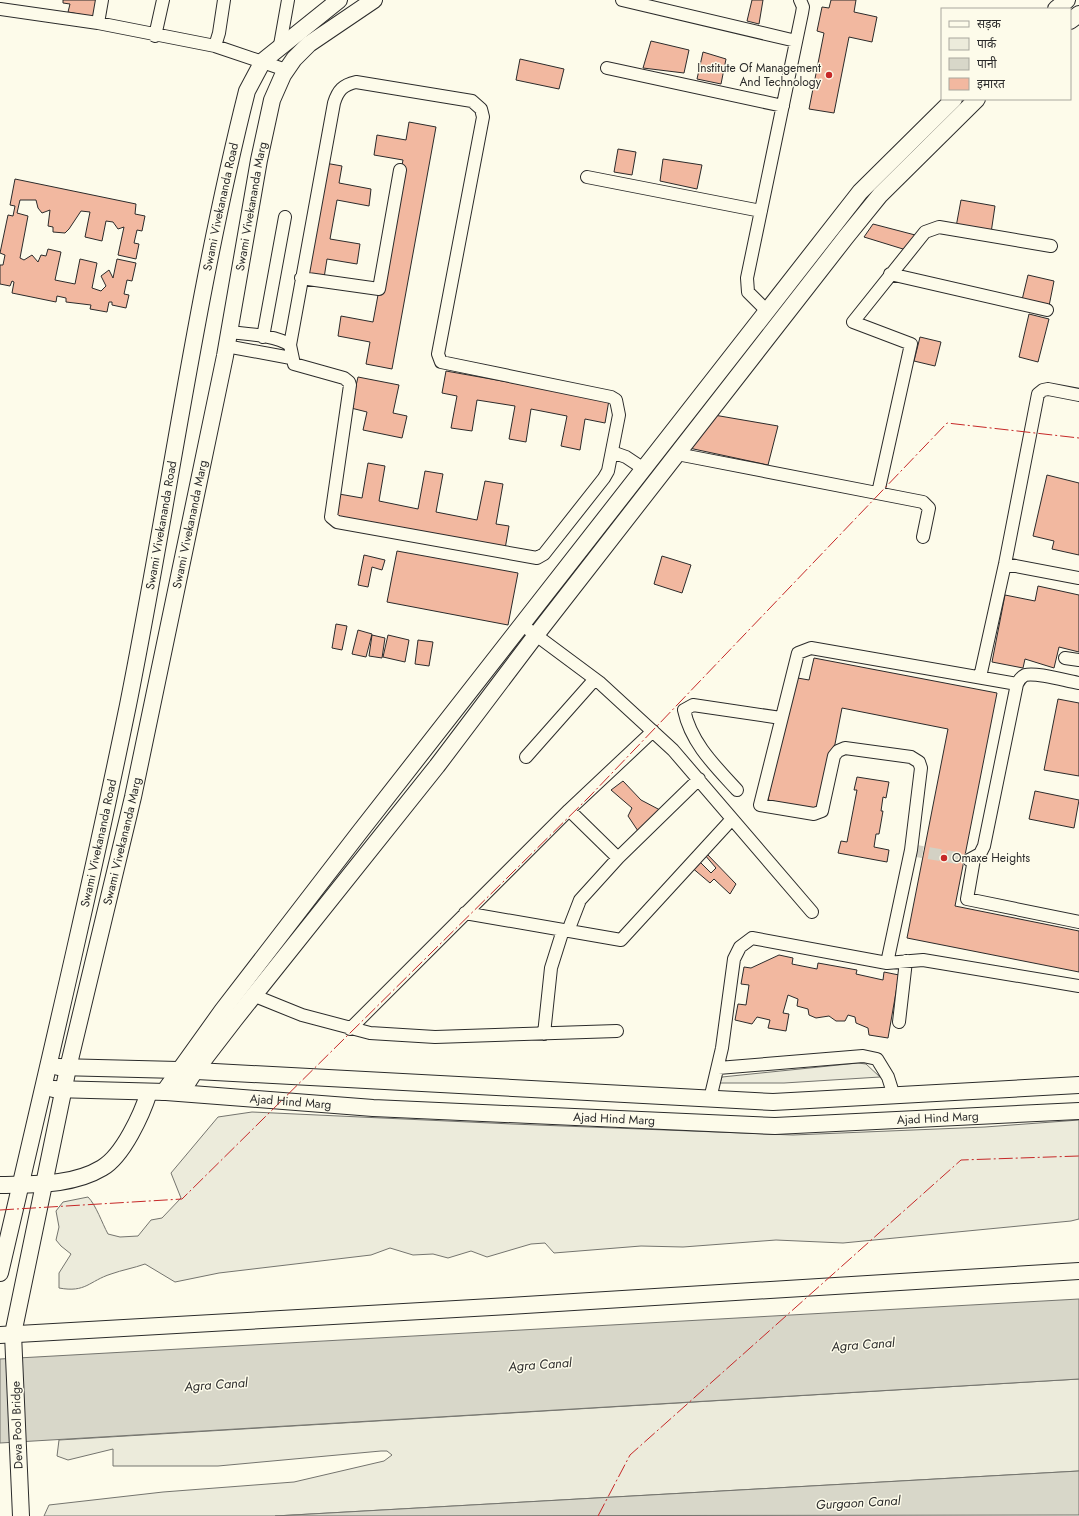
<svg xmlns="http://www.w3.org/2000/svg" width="1079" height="1516" viewBox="0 0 1079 1516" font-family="Jost,'Noto Sans Devanagari',sans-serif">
<rect width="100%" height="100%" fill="#fdfbea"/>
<path fill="#ecebdb" stroke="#74746e" d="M858 1063 866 1064 880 1077 784 1083H720L722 1077Z
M252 1112 512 1124 793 1135 985 1127 1079 1120V1219L1071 1221 843 1243 776 1240 683 1247 641 1246 554 1253 545 1243 531 1244 487 1257 471 1251 448 1258 433 1254 413 1255 390 1248 371 1255 219 1273 175 1282 145 1264C134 1268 122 1270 111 1274 89 1281 86 1293 59 1288V1273L71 1254 61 1246 56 1240 59 1227 56 1211 63 1202 88 1197C96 1205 102 1223 108 1234L120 1237 138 1236 151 1220 162 1218 181 1198 171 1173 218 1117Z
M1079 1379V1471L275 1516H44L49 1505 163 1492 294 1482 384 1461 392 1455 387 1451H381L218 1466H113V1449L68 1460 57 1456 59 1440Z"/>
<path fill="#d8d7c9" stroke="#74746e" d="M1079 1299V1379L0 1443V1359Z
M1079 1471V1515L275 1516Z"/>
<path fill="#f2b8a0" stroke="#2b2b2b" d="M63 0H97L94 17 68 12 70 4 63 3Z
M752 0H763L759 24 747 21Z
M831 0H856L854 12 877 17 872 42 849 37 834 113 809 109 824 33 817 31 822 7 829 8Z
M651 41 689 50 684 73 643 68Z
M703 52 726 59 721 84 697 79Z
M520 59 564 69 559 89 516 80Z
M409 122 436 127 392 369 366 364 370 342 338 336 341 316 373 322 403 160 374 155 377 135 406 140Z
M618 149 636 152 632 175 614 172Z
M663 159 702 165 697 189 660 181Z
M325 163 342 166 339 183 371 189 369 206 337 200 330 239 360 244 357 264 327 259 324 278 306 275Z
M15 179 136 204 135 214 145 216 142 231 137 230 134 243 139 244 136 259 118 255 124 227 118 229 113 222 106 221 102 241 85 237 90 212 81 211 69 229 65 233 53 232V227L48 226 50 210 42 213 38 208 36 200H20L17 213 28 216 20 258 24 260 32 255 38 262 41 255 46 256 48 249 61 252 55 280 75 284 80 259 97 263 92 288 101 291 106 286 101 276 109 270 113 278 117 259 136 263 132 281 127 280 124 294 129 295 126 308 112 305V302H109L107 312 90 309 91 305 66 302V298L57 296 56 302 12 293 14 282 12 281 10 286 0 284V265H3L5 255 0 253 8 215 13 216 15 206 10 205Z
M961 200 995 206 991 233 956 227Z
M873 224 919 236 903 249 864 237Z
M1028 275 1054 281 1049 306 1022 300Z
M1029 314 1049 319 1038 362 1019 357Z
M920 337 941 342 935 366 914 361Z
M446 371 609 400 605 423 585 419 580 450 561 446 567 416 531 409 526 442 509 439 515 406 477 400 472 431 451 428 457 396 442 393Z
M358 377 399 385 393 413 407 416 402 438 363 430 367 412 351 408Z
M714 415 778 426 768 465 689 448Z
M368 463 385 466 379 501 418 509 425 471 443 474 436 512 477 520 485 481 503 484 496 524 509 526 505 549 334 516 339 494 362 498Z
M1047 475 1079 483V555L1052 549 1054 541 1033 536Z
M397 551 518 573 508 625 387 602Z
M364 555 385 560 382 570 372 567 368 587 358 585Z
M662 556 691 565 682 593 654 584Z
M1038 586 1079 595V652L1059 647 1054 668 1025 659 1023 668 992 662 1005 595 1035 601Z
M336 624 347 626 342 650 332 648Z
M358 630 372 634 366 657 352 654Z
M372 635 385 638 382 658 369 656Z
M388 635 409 640 405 662 383 657Z
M418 640 433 642 429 666 415 664Z
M814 658 997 693 955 906 1079 931V972L907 938 948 729 842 708 822 811 768 800 792 677 809 680Z
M1058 699 1079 703V776L1044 770Z
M857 777 889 782 886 798 883 797 881 811H883L879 834H876L874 847 889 850 887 862 838 853 841 841 847 842 857 790H854Z
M623 781 641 800 660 810 638 831 628 816 632 808 611 790Z
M1035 791 1079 800 1074 828 1029 819Z
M706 853 736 884 730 894 714 879 710 883 690 866 698 860 711 873 716 868 704 854Z
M779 955 793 958 792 964 817 969 818 963 857 970 856 974 883 980 884 972 899 975 888 1038 869 1035 868 1028 856 1023 855 1017 848 1015 845 1021H836L829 1016 816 1018 809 1015 808 1009 797 1006 798 999 788 995 783 1013 789 1014 786 1031 768 1028 770 1020 757 1017 752 1024 735 1020 738 1004 746 1005 749 985 741 984 744 967 751 968Z"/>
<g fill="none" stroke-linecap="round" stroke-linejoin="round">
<path stroke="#d3d1c4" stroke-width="12" stroke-dasharray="12 6" stroke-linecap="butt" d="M911 850 969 860"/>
<g stroke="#2b2b2b" stroke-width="14">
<path id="street" d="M622 0 796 41
M0 9 98 23 215 46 286 70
M98 23 102 0
M155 36 163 0
M280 45 288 0
M215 46 219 33 224 0
M607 68 783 106
M356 82 472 101 481 109 483 117 438 354 441 362 611 397 616 400 619 415 608 471 604 478 544 554 537 558 337 522 331 517 350 385 349 382 344 378 294 364 290 345 334 103C338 90 343 85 356 82Z
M587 177 761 211
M890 274 1047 310
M301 278 379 289 400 170
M767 311 748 292 747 278 802 13 803 7 800 0
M229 332C246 334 276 335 290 345
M263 337 285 217
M226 346 291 358
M612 452 626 457 644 469
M677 454 923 502 929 508 923 537
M878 493 911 344 853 322 925 232 939 227 1051 246
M1005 564 1079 578
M521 624 599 682 673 750 812 912
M1065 658 1079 660
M980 677 1005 564 1038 394 1043 390 1048 389 1079 395
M526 757 595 679
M737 790C715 766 691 743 684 710L693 705 781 718
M569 810 618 858 699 779
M974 859 967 899 1079 922
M969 860 980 854 984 846 1017 684C1019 680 1021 677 1025 675 1037 672 1066 681 1079 683
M465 913 621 940 732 819
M568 931 580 900 618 858
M887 963 911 850 921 768 919 762 911 757 845 748 838 751 834 756 822 811 814 814 760 805 798 653 811 648 1017 684
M255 996 302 1015 370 1033 435 1037 617 1031
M899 1022 906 961
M350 1029 569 810 653 731
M544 1034 551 968 563 930
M718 1068 863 1056 877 1059 888 1077 894 1096
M710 1099 722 1048 734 959 740 947 752 938 887 963 923 960 1079 986"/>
</g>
<g stroke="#2b2b2b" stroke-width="18">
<g id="secondary">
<path d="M1056 9 1067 0"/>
<path d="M1070 21 1079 14"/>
<path d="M58 1067 178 1070 773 1102 1079 1085"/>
<path id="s1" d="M53 1089 166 1092 373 1108 775 1126 1079 1111"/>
<path d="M164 1092 222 1011 359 833 860 192 954 99"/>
<path d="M181 1093 195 1071 235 1019 437 766 536 635 846 237 880 195 977 99"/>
<path d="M0 1185C33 1184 72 1186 102 1168 123 1156 142 1114 149 1092"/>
<path id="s2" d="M0 1273C44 1084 89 895 128 705 169 500 196 293 247 91L263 61 339 0"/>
<path d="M0 1335 509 1306 1079 1271"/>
<path id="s3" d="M21 1516 13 1334 68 1068 133 797 225 356 259 160 272 100 283 75 294 59 309 44 374 0"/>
</g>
</g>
<use href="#street" stroke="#fdfbea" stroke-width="12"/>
<use href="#secondary" stroke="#fdfbea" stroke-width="16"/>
<path stroke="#c62828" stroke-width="1" stroke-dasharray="14 3 2 3" stroke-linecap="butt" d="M0 1210 182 1199 590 796 947 423 1079 438
M598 1516 630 1455 961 1160 1079 1156"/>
</g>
<g fill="#c62828" stroke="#fdfbea" stroke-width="1.5">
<circle cx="829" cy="75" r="4"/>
<circle cx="944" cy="858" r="4"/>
</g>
<g text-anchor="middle" stroke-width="3" stroke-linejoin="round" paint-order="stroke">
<g font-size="12" fill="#2b2b2b" stroke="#fdfbea" text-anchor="end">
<text x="821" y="72">Institute Of Management<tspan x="821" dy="14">And Technology</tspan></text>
<text x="952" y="862" text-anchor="start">Omaxe Heights</text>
</g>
<g font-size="12" fill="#2b2b2b" stroke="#fdfbea">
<text dy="4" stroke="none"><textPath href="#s2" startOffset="1089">Swami Vivekananda Road</textPath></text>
<text dy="4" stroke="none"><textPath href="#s3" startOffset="1335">Swami Vivekananda Marg</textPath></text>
<text dy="4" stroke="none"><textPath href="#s3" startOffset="1011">Swami Vivekananda Marg</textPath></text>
<text dy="4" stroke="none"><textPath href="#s2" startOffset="765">Swami Vivekananda Road</textPath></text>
<text dy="4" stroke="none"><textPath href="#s3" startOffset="687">Swami Vivekananda Marg</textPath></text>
<text dy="4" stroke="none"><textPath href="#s2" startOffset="441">Swami Vivekananda Road</textPath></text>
<text dy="4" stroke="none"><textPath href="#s1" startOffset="238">Ajad Hind Marg</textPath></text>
<text dy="4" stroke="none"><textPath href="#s1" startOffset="886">Ajad Hind Marg</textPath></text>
<text dy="4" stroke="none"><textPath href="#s1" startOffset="562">Ajad Hind Marg</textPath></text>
<text transform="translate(17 1425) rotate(-92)" y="4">Deva Pool Bridge</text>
</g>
<g font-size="13" font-style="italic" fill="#2b2b2b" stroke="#fdfbea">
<text transform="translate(863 1344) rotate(-4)" y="5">Agra Canal</text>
<text transform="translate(540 1364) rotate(-4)" y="5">Agra Canal</text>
<text transform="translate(216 1384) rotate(-4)" y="5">Agra Canal</text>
<text transform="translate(858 1502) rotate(-3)" y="5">Gurgaon Canal</text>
</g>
</g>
<rect x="941" y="8" width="130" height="92" fill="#fdfbea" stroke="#a9a89e"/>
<rect x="949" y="21" width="20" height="6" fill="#fdfbea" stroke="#a9a89e"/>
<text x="977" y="28" font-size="12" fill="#2b2b2b">सड़क</text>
<rect x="949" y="38" width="20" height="12" fill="#ecebdb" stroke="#a9a89e"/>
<text x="977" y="48" font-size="12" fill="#2b2b2b">पार्क</text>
<rect x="949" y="58" width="20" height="12" fill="#d8d7c9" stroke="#a9a89e"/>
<text x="977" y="68" font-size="12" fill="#2b2b2b">पानी</text>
<rect x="949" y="78" width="20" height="12" fill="#f2b8a0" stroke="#a9a89e"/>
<text x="977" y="88" font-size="12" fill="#2b2b2b">इमारत</text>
</svg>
